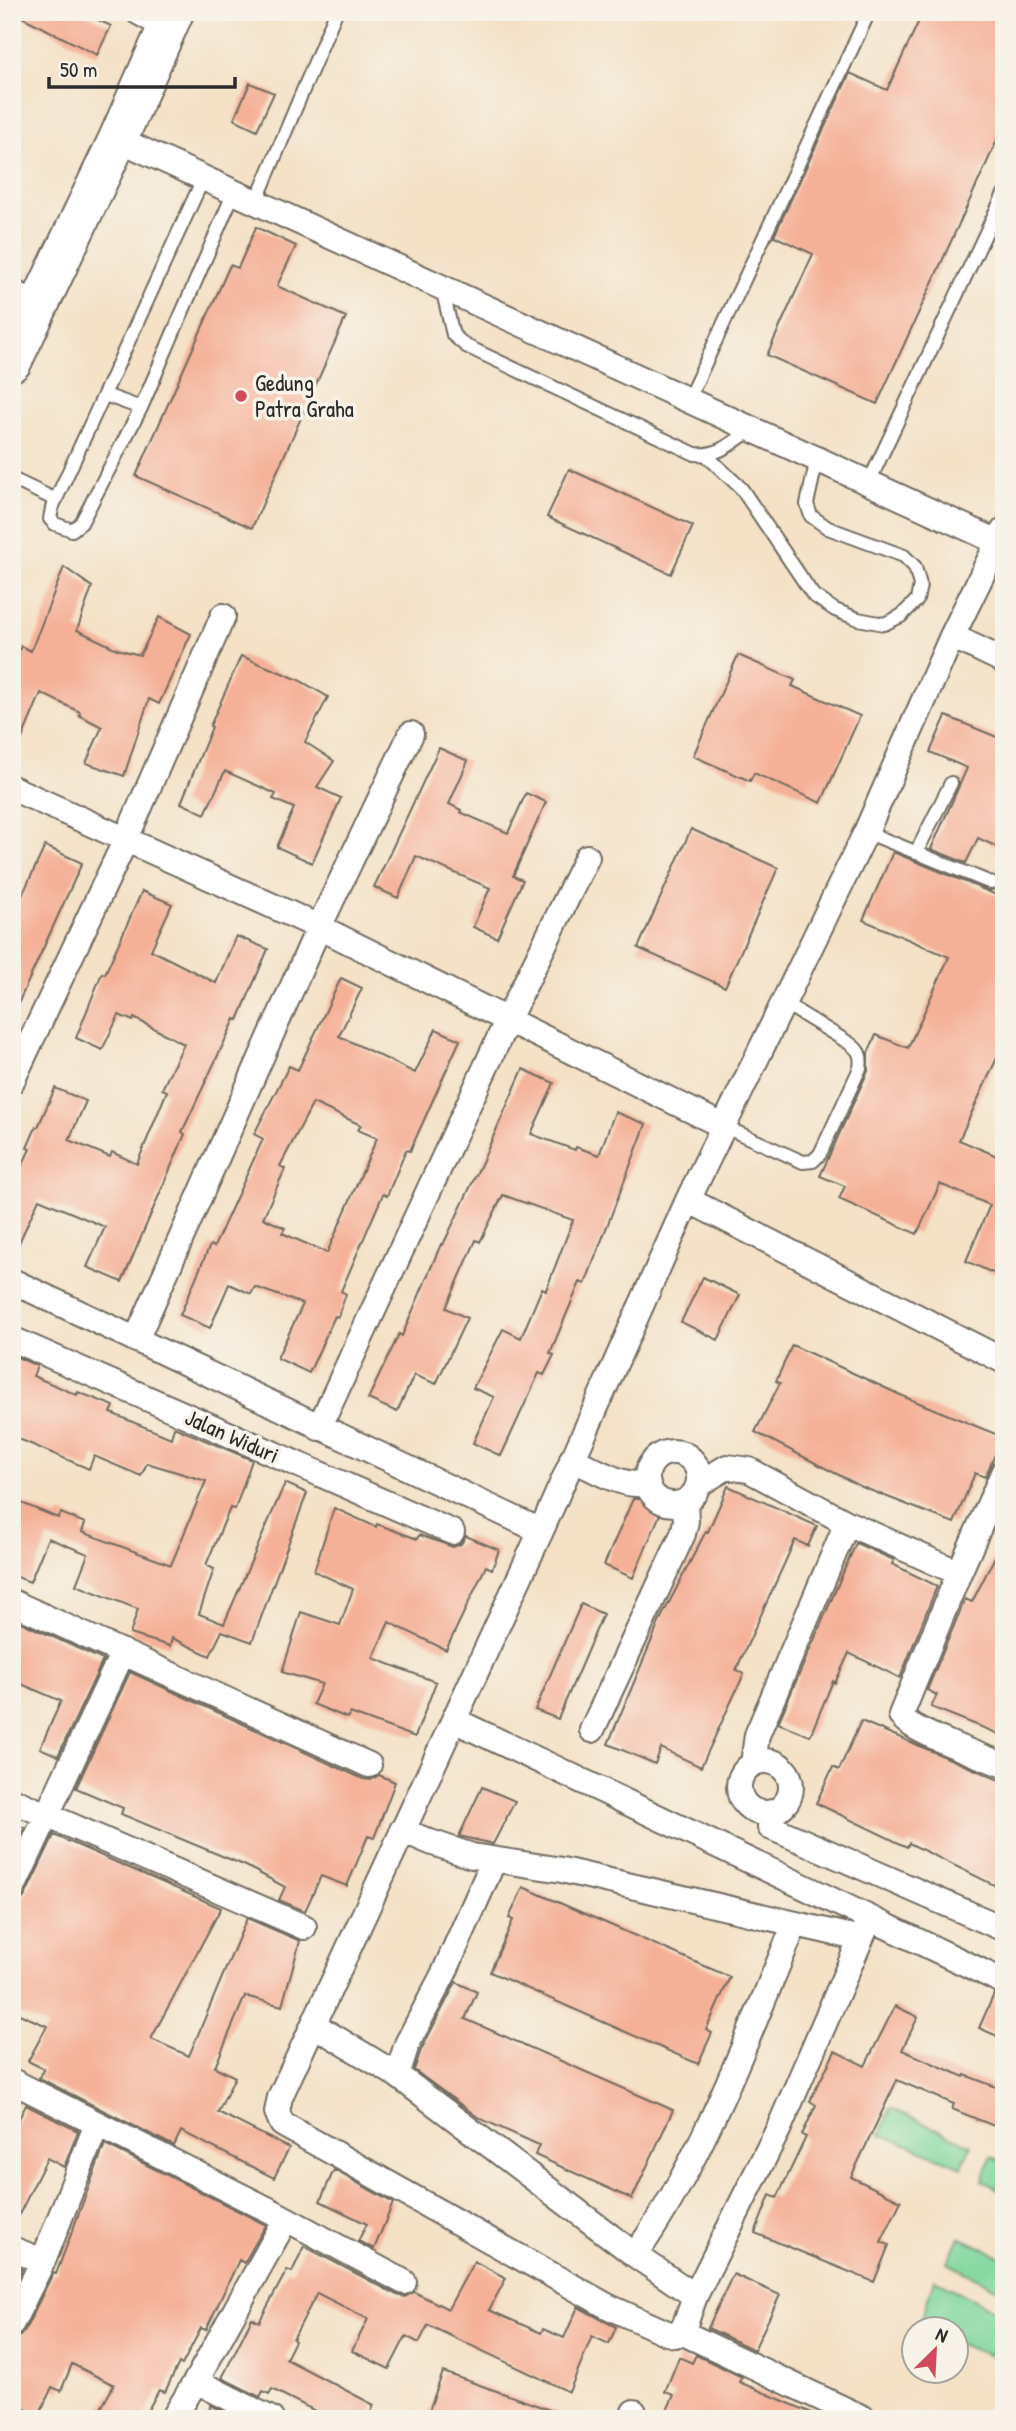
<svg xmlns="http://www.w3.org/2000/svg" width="1016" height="2431" viewBox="0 0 1016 2431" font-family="'Patrick Hand',sans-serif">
<rect width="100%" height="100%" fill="#f7f3e8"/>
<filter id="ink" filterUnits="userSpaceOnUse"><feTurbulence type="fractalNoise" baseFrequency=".0143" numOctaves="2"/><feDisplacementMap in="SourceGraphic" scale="14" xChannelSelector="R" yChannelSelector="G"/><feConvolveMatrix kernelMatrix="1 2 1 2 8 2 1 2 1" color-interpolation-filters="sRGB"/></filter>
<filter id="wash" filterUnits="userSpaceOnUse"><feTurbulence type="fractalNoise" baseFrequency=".00686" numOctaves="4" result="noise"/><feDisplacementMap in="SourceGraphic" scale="28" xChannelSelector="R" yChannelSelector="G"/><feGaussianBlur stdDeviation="1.57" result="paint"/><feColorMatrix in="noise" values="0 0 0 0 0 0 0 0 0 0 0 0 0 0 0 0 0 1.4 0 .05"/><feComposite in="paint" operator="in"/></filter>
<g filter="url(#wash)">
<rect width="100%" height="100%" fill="#f4e1c6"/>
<path fill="#7dd69b" stroke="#548063" stroke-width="2" d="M891 2108 971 2145 962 2167 880 2134Z
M991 2156 1004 2163V2192L983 2181Z
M959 2237 1004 2258V2292L947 2263Z
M934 2279 1004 2315V2361L957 2343 956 2330 919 2328Z"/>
<g id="blocks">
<path fill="#f5b198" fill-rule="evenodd" d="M12 12H82L111 26 97 55Z
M923 12H1004V125L877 404 767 355 813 254 774 236 850 73 887 90Z
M250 83 274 93 257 130 234 119Z
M256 227 296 246 277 286 346 317 252 528 136 476 230 265 238 268Z
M569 469 693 526 671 574 547 517Z
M64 567 92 587 77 630 117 649 140 655 159 617 191 634 159 704 149 699 124 776 86 763 102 727 79 715 80 712 41 693 12 762V665L21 646 31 651Z
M738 655 795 680 792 686 860 716 821 803 754 773 750 781 693 756Z
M241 656 299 680 328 697 305 742 334 761 317 787 341 798 312 863 277 847 294 808 273 799 276 794 225 771 205 814 181 803 212 727 210 726Z
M946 716 1004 740V850L978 838 966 863 931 849 967 768 930 752Z
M439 748 468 761 449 804 461 810 460 812 508 833 526 793 546 802 513 876 523 880 497 938 473 927 490 888 416 856 398 898 374 887Z
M691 829 778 868 725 987 638 948Z
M45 846 82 863 12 1017V917Z
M893 852 1004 898V1043L959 1140 1004 1159V1278L966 1261 990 1205 940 1184 917 1234 839 1199 845 1186 820 1176 868 1071V1053L876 1035 908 1048 949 957 863 920Z
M142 891 172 904 151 950 216 983 236 936 268 949 238 1020 235 1019 182 1132 185 1134 122 1282 87 1267 105 1227 39 1199 12 1258V1187L30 1149 27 1148 36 1127H38L55 1088 86 1101 69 1140 110 1157 112 1152 137 1164 167 1091 162 1089 184 1044 134 1018 133 1021 119 1015 102 1050 76 1038 102 973 105 974Z
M341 978 362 988 339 1036 415 1073 436 1029 460 1040 410 1151 406 1150 387 1196 383 1194 341 1291 346 1294 338 1317 335 1316 309 1373 277 1358 303 1304 255 1287 251 1294 229 1284 210 1328 180 1315 210 1245 214 1247 263 1139 254 1134 289 1066 298 1070ZM313 1103 361 1125 358 1130 377 1138 327 1253 282 1233 285 1228 263 1218 285 1169 280 1166Z
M523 1069 554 1083 531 1134 575 1150 576 1147 599 1155 615 1112 646 1124 585 1284 580 1282 550 1353 554 1355 544 1375 539 1373 501 1456 473 1443 494 1397 473 1388 503 1329 521 1338 542 1288 546 1290 573 1220 503 1195 480 1242 476 1240 446 1308 467 1318 436 1384 414 1375 397 1412 368 1399 399 1334 402 1336 441 1244 443 1245 483 1160Z
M703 1277 740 1295 718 1340 681 1322Z
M792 1345 907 1398 1003 1437 985 1477 975 1473 954 1523 862 1487 755 1432 780 1383 776 1381Z
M15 1356 37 1366 33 1376 77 1395 78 1392 114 1406 111 1413 171 1438 174 1427 252 1460 235 1509 230 1508 206 1565 214 1569 199 1614 224 1624 285 1483 307 1493 252 1642 222 1631 210 1656 172 1638 170 1646 130 1634 138 1609 76 1585 88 1554 48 1538 30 1582 12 1575V1499L58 1518 61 1513 85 1523 82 1532 171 1565 206 1481 147 1463 141 1476 94 1456 89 1469 12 1436V1362Z
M728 1486 817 1526 808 1546 795 1540 736 1670 744 1674 701 1767 661 1748 655 1764 608 1744 661 1618 706 1531 708 1532Z
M633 1499H649L664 1505 633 1578 604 1565Z
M334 1508 376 1527 377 1524 417 1539 419 1535 453 1547 461 1544 466 1536 499 1550 492 1569 486 1566 446 1650 389 1622 373 1658 436 1682 415 1737 350 1713 347 1718 313 1704 322 1684 282 1672 301 1612 340 1625 353 1589 314 1571Z
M1004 1539V1736L931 1707 937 1695 927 1690 965 1599 972 1602Z
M856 1543 894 1560 892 1564 937 1586 900 1678 849 1653 835 1683 833 1681 810 1736 778 1723Z
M581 1604 603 1614 558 1719 535 1710Z
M12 1618 103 1660 58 1756 40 1748 61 1701 12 1680Z
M130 1672 363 1779 371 1780 379 1775 395 1782 374 1838 368 1836 347 1886 321 1876 305 1911 279 1900 285 1887 246 1866 121 1814 123 1808 76 1788Z
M861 1721 1004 1782V1890L909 1843 907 1847 816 1803 833 1767 839 1770Z
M482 1787 515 1801 493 1844 459 1836Z
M12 1823 25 1828 12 1854Z
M54 1835 221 1908 151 2039 189 2056 247 1918 300 1941 282 2006 245 1996 215 2067 235 2077 218 2112 289 2148 274 2178 181 2131 174 2146 39 2078 44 2069 28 2061 47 2026 12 2011V1905L20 1902 25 1896Z
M523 1887 730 1977 706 2030 712 2033 698 2064 490 1972 513 1920 509 1918Z
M456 1982 477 1992 465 2019 673 2110 632 2199 535 2155 539 2145 479 2118 414 2070 421 2050Z
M994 1994 1004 1997V2039L979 2028Z
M895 2006 918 2017 902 2050 964 2077 965 2075 1004 2090V2130L952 2109 954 2104 897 2080 851 2177 901 2201 881 2242 889 2245 874 2282 755 2233 770 2195 777 2198 806 2137 802 2135 816 2105 810 2101 835 2051 865 2066Z
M26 2105 78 2131 64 2167 47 2158 12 2229V2132Z
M105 2144 266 2225 244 2263 239 2260 206 2330 201 2328 182 2365 179 2363 165 2392 159 2390 143 2419H95L114 2385 72 2364 61 2391 52 2387 39 2415 12 2404V2338L20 2336 25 2330 53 2273 56 2274Z
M334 2170 393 2203 374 2249 358 2241 367 2224 320 2201Z
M304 2246 397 2295 405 2297 414 2292 448 2309 474 2261 506 2278 489 2310 541 2333 543 2329 564 2338 578 2307 616 2327 609 2344 592 2336 569 2392 428 2325 419 2343 406 2336 389 2369 352 2351 368 2319 317 2293 293 2339 295 2341 286 2359 374 2405 368 2419H331L272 2389 269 2394 263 2391 260 2397 222 2378 252 2318 259 2322 287 2270 292 2272Z
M12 2265 22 2269 12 2289Z
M733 2274 780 2295 754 2350 708 2328Z
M696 2355 742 2377 739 2382 826 2419H663L674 2395 665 2392 679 2357 692 2363Z
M443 2372 567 2416V2419H426Z
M211 2405 238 2419H206Z"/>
</g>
</g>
<g filter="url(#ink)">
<use href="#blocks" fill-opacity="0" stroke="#716b61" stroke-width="2"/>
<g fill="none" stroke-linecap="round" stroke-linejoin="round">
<g stroke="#716b61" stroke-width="16">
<path id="service" d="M203 179 52 508 50 519 55 524 72 530 81 523 141 408 234 192
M256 202 336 12
M12 285 38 298
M442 288 453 335 466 346 695 454C718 457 733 442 752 429
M105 395 141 408
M688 400 869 12
M707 456 741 488 813 595 835 610 858 619 884 624 901 616 917 600 920 585 915 567 904 556 828 528 811 516 807 504 817 459
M12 479 56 500
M869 482 1004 194
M866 832 991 883
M916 853 951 783
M723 1126 803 1162 813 1161 820 1154 860 1068C862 1055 859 1050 849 1043L784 1003"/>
</g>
<g stroke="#716b61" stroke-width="28">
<path id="minor" d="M138 12 167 28
M118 139 998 542
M952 636 1004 661
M12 788 319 927 723 1126
M12 1081 126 839 223 616
M688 1200 1004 1361
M12 1281 541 1531
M12 1339 452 1532
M136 1340 319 927 411 734
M319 1428 507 1021 587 857
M647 1478a26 26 0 1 1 52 0a26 26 0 1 1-52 0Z
M572 1459C596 1470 621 1487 647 1484
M699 1484 727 1467 749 1470 847 1523 959 1573 901 1715C907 1730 984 1757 1004 1765
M959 1573 1004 1471
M12 1602 369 1765
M454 1720 1004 1982
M592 1730 683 1534 686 1521 685 1502
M739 1787a26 26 0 1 1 52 0a26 26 0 1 1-52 0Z
M753 1764 757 1735 847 1523
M12 1800 304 1927
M770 1827 1004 1929
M402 1830 430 1842 472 1856 562 1870 861 1939
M494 1860 444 1973 407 2044 397 2075 635 2255 695 2296
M12 1890 123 1652
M870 1918 779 2128 695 2296 684 2327 675 2335 667 2333 607 2306 282 2124 277 2112 280 2097 541 1531 688 1200 866 832 952 636 1004 530
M314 2025 397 2075
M12 2081 275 2213 404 2282
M12 2249 43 2261
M635 2255C704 2158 748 2034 795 1924
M12 2323 43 2261 97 2124
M681 2332 865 2419
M196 2381 271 2419
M173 2419 196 2381 286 2219
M632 2419 634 2412"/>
</g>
<g stroke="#716b61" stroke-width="42">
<path id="trunk" d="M12 362 118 139 174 12"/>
</g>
<use href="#service" stroke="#fff" stroke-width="12"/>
<use href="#minor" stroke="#fff" stroke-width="24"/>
<use href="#trunk" stroke="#fff" stroke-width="38"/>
</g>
</g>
<circle fill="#d1495b" stroke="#f7f3e8" stroke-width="2.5" cx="241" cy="396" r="7"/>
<g text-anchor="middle" stroke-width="7" stroke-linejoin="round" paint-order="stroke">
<g font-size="23" fill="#2b2b2b" stroke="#f7f3e8" text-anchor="start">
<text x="255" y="391">Gedung<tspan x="255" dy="26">Patra Graha</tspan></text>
</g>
<g font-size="23" fill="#2b2b2b" stroke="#f7f3e8">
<text transform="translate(232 1436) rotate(24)" y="8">Jalan Widuri</text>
</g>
</g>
<rect width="1016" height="2431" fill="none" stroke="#f7f3e8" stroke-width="42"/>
<g transform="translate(935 2350) rotate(24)"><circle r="33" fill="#f7f3e8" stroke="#a5a39c" stroke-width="2"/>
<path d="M0-5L12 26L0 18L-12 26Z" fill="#d1495b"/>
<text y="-10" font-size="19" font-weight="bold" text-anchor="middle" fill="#2b2b2b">N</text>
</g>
<path d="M49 77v10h186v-10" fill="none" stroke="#2b2b2b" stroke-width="3.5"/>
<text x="60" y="77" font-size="21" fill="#2b2b2b" stroke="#f7f3e8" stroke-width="5" paint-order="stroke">50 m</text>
</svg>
